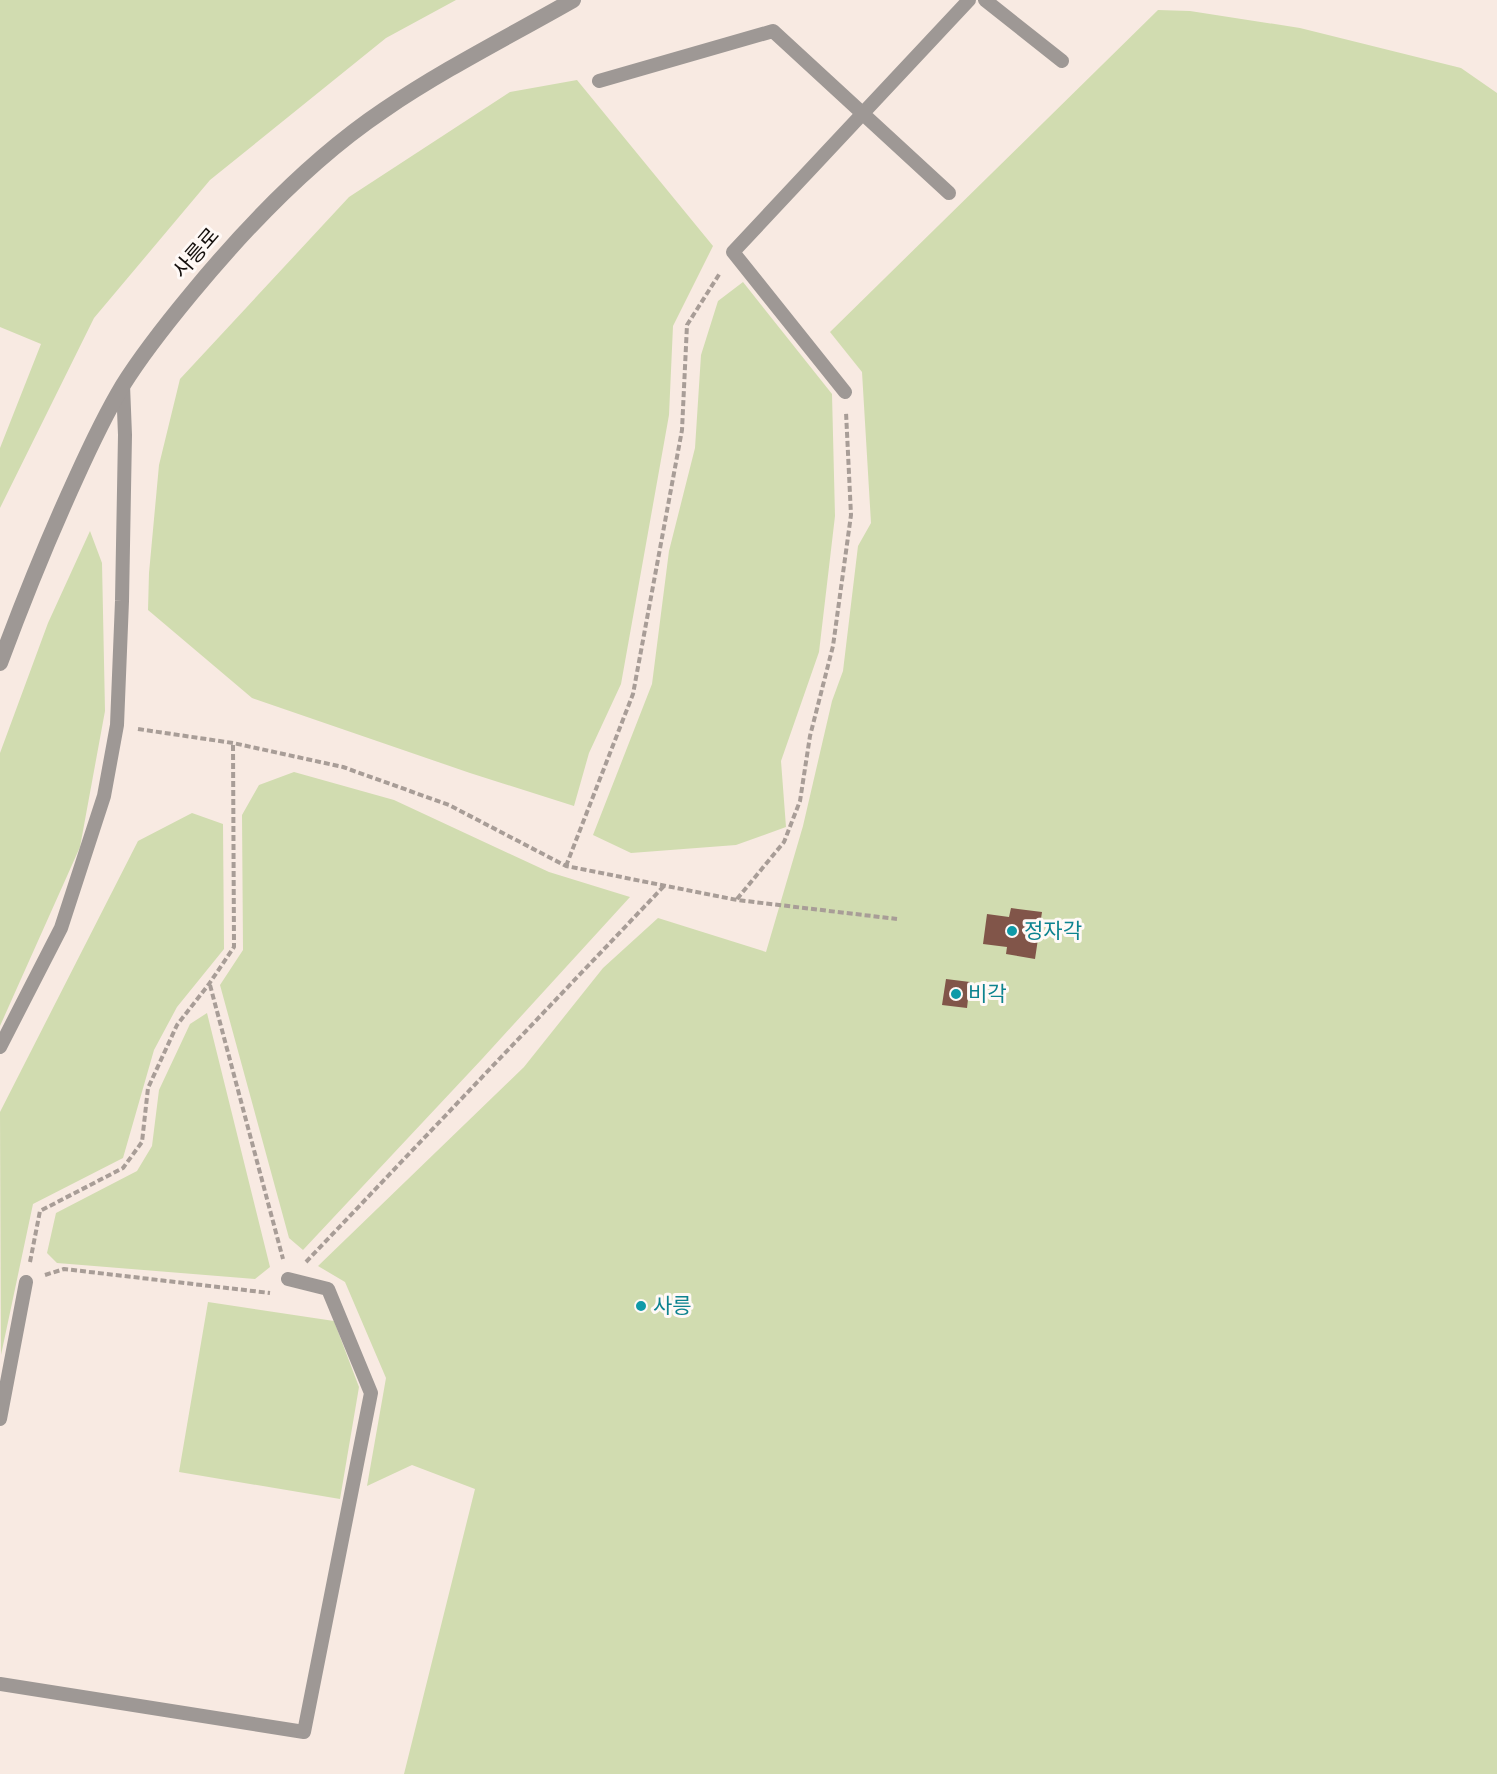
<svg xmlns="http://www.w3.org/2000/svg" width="1497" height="1774" viewBox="0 0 1497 1774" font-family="Inter,'Noto Sans KR',sans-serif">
<rect width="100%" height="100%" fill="#f8eae2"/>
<path fill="#d1dcb0" d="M0 0H456L386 38 210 180 94 318 0 508V448L41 344 0 327Z
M1158 10 1190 11 1300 28 1461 68 1497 93V1774H404L475 1489 412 1465 367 1486 386 1378 345 1282 318 1266 524 1067 603 968 658 918 766 952 803 826 832 701 843 671 858 546 871 523 862 372 830 332Z
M577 80 713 246 673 326 669 415 621 684 589 753 574 806 470 773 252 698 148 610 149 573 159 465 180 379 349 197 510 92Z
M743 282 832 394 835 516 819 652 781 761 786 827 736 845 631 853 593 835 652 684 669 551 695 448 701 355 718 301Z
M90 531 102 563 105 711 80 847 0 1026V753L48 623Z
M294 772 394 800 549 872 630 897 482 1059 303 1250 289 1238 220 985 243 950 242 815 259 785Z
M192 813 223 824 224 949 177 1007 154 1050 123 1158 33 1204 1 1355 0 1112 138 841Z
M207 1013 270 1267 255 1279 57 1263 47 1253 56 1213 137 1171 152 1146 159 1090 190 1024Z
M208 1302 334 1321 359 1387 340 1499 179 1472Z"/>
<path fill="#815549" d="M1011 908 1042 912 1035 959 1006 954 1007 947 983 944 987 914 1009 917Z
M946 979 970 982 967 1008 942 1005Z"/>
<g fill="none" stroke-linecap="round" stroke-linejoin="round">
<path stroke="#a89d97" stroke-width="4" stroke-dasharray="6 3" stroke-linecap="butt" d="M138 729 233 743 343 767 449 805 566 866 737 900 897 919
M566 866 633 694 682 430 687 325 720 273
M737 899 784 842 800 801 810 736 833 646 851 515 846 412
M210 985 283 1259
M30 1262 40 1211 123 1168 142 1142 148 1088 177 1025 209 984 234 947 233 743
M306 1262 665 885
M45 1275 64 1269 270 1293"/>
<path stroke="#9e9895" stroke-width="14" d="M985 0 1062 61
M599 81 773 31 949 193
M845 392 733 252 969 0
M0 1047 61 928 104 796 117 725 122 601 125 435 123 385
M0 1419 26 1282
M0 1684 304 1732 371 1393 328 1289 288 1279"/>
<path stroke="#9e9895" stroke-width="16" d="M0 663C23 601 48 539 76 478 90 447 105 415 123 385 143 353 167 323 191 294 247 226 311 159 384 110 444 69 510 36 573 0"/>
</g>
<g fill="#0f9aa8" stroke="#fff9f6" stroke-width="2">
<circle cx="1012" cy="931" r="6"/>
<circle cx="956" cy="994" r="6"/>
<circle cx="641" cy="1306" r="6"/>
</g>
<g text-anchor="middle" stroke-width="6" stroke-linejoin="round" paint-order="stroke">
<g font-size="21" fill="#15100d" stroke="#fff9f6">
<text transform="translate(196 253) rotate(-49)" y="7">사릉로</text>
</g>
<g font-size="21" fill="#0d838f" stroke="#fff9f6" text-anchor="start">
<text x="1024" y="938">정자각</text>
<text x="968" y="1001">비각</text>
<text x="653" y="1313">사릉</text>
</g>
</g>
</svg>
